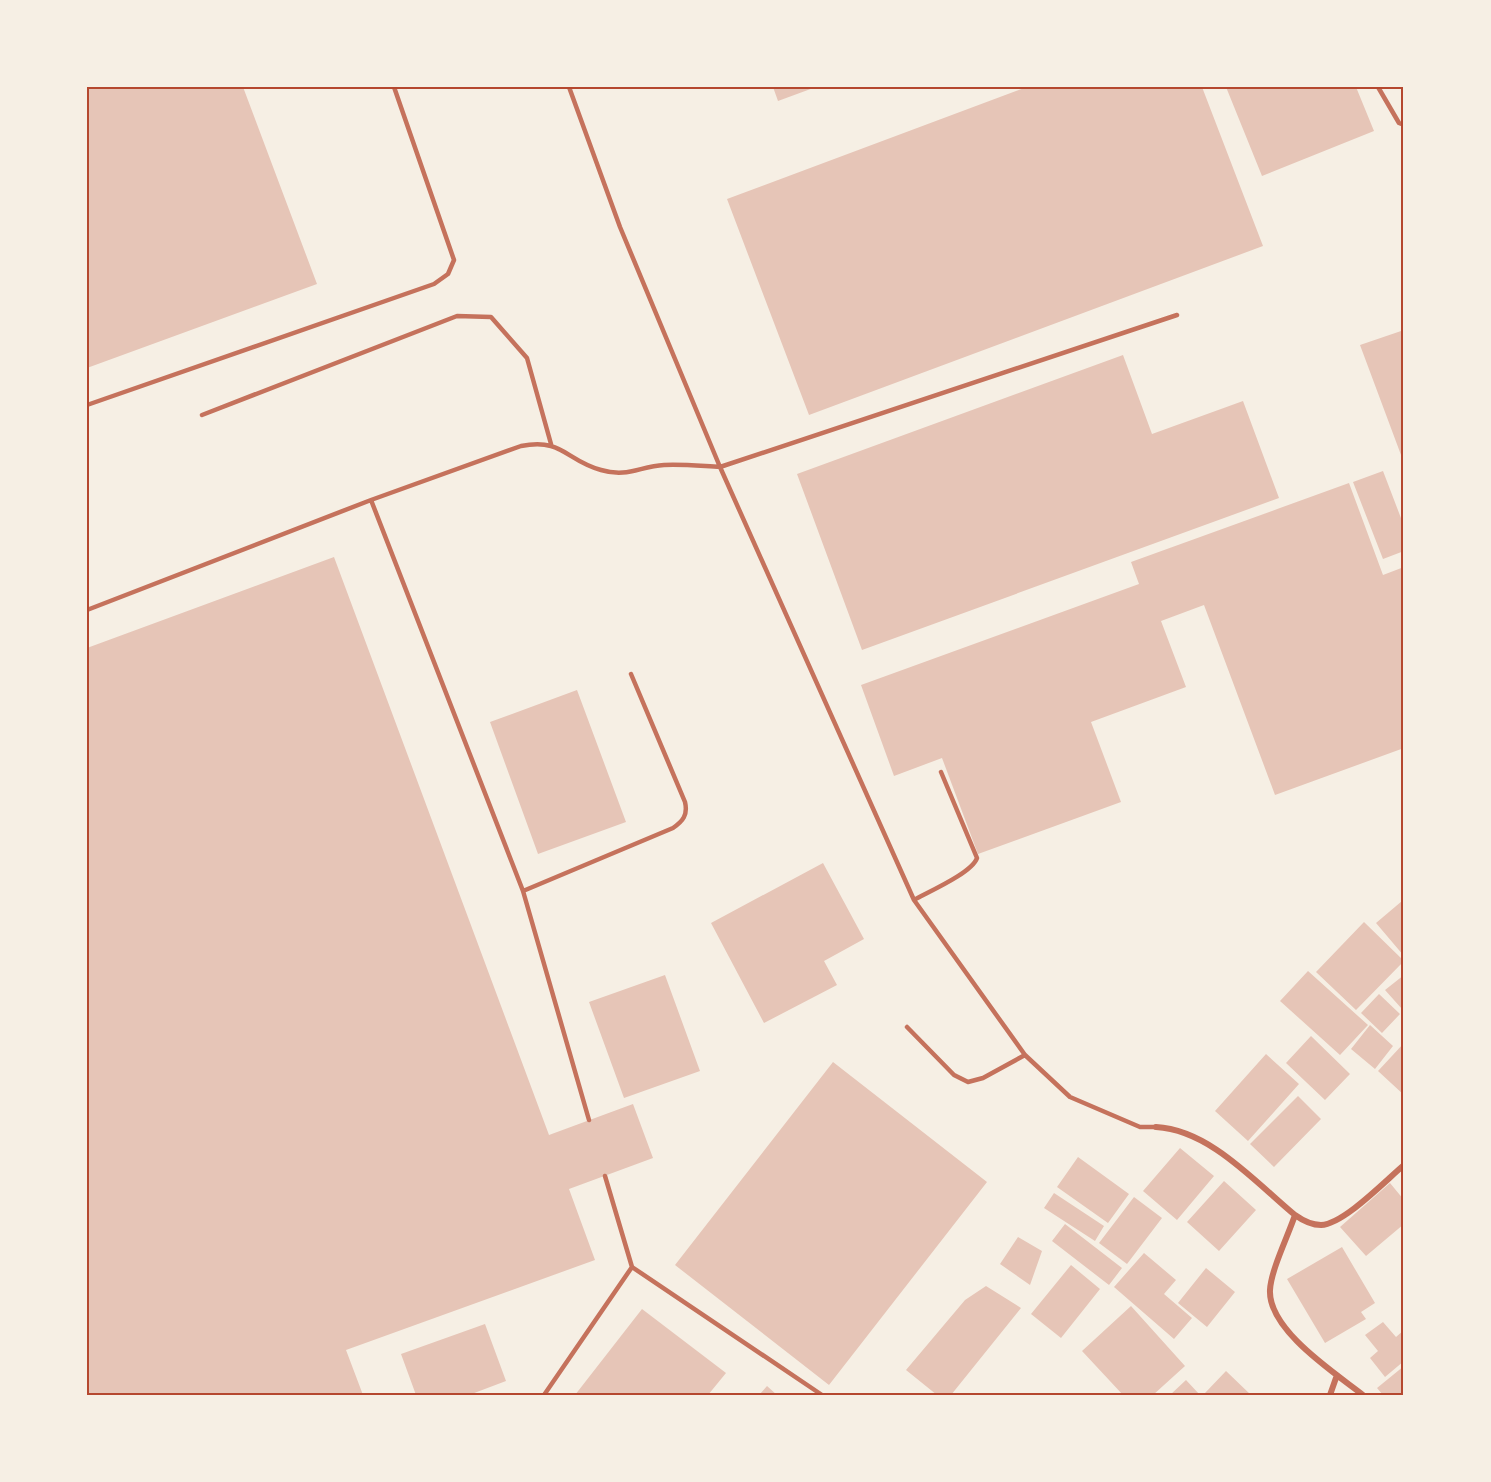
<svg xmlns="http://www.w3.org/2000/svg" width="1491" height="1482" viewBox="0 0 1491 1482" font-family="'Fira Sans Condensed',sans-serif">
<rect width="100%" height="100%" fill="#f6efe4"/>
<path fill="#e6c5b7" d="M87 87H243L317 284 87 368Z
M773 87H816L778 101Z
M1027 87H1202L1263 246 809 415 727 199Z
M1226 87H1356L1374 131 1262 176Z
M1404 330V463L1360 345Z
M1123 355 1152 434 1243 401 1279 498 862 650 797 474Z
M1383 471 1404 526V551L1383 559 1353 482Z
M1349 483 1383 575 1404 567V748L1275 795 1204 605 1161 621 1186 687 1091 722 1121 802 978 854 942 758 894 776 861 685 1139 584 1131 562Z
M334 557 549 1135 633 1104 653 1158 569 1189 595 1260 346 1350 363 1395H87V648Z
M577 690 626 822 538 854 490 722Z
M823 863 864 939 824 961 837 985 764 1023 711 923Z
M1402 901 1404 904V956L1376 923Z
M1364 922 1404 961 1356 1010 1316 972Z
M1308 971 1368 1025 1340 1055 1280 1001Z
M665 975 700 1071 624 1098 589 1002Z
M1404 975V1008L1402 1009 1385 990Z
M1379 994 1400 1014 1382 1033 1361 1013Z
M1370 1025 1393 1046 1375 1069 1351 1049Z
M1311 1036 1350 1074 1325 1100 1286 1063Z
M1404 1043V1095L1378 1071Z
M1266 1054 1299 1084 1248 1141 1215 1111Z
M833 1062 987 1182 829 1385 675 1265Z
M1298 1096 1321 1119 1274 1167 1250 1144Z
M1180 1148 1214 1176 1177 1220 1143 1191Z
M1078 1157 1129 1194 1108 1223 1057 1187Z
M1224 1181 1256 1210 1219 1251 1187 1222Z
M1390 1183 1404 1200V1224L1366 1256 1340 1227Z
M1054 1193 1104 1226 1095 1241 1044 1208Z
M1134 1197 1162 1218 1127 1264 1099 1243Z
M1065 1224 1122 1268 1109 1285 1052 1241Z
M1018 1237 1042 1251 1030 1285 1000 1264Z
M1342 1247 1375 1303 1361 1312 1366 1319 1325 1343 1287 1279Z
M1144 1253 1176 1280 1164 1294 1192 1318 1174 1339 1114 1287Z
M1071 1265 1100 1289 1061 1338 1031 1314Z
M1206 1268 1235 1292 1207 1327 1178 1303Z
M986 1286 1021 1308 951 1395H937L906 1370 965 1300Z
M1131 1306 1185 1366 1153 1395H1123L1082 1351Z
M642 1309 726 1373 708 1395H575Z
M1383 1322 1396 1337 1404 1330V1361L1385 1377 1370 1358 1378 1351 1365 1335Z
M485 1324 506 1381 469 1395H416L401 1354Z
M1404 1366V1395H1383L1377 1388Z
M1226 1371 1251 1395H1208L1205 1393Z
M1186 1380 1200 1395H1170Z
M767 1386 777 1395H759Z"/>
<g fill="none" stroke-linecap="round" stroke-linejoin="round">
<path stroke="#c5725c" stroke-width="4.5" d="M569 87 620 227 720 467 914 900 1025 1055 1070 1097 1140 1127H1156
M1378 87 1399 123 1404 125
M87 405 434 284 448 274 454 260 394 87
M202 415 457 316 491 317 527 358 551 444
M87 610 371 500
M523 891 673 828C683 821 688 815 685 802L631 674
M914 900C928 892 972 873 977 858L941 772
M907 1027 954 1075 968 1082 983 1078 1025 1055
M589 1120 523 891 371 500 521 446C563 438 565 460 601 470 628 478 640 466 664 465 682 464 701 466 720 467L1177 315
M605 1176 632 1267
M544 1395 632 1267 822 1395"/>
<path stroke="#c5725c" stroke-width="6" d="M1156 1127C1210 1130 1255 1182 1295 1215 1288 1236 1271 1270 1270 1290 1268 1330 1335 1373 1363 1395
M1295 1215C1302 1220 1311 1225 1321 1225 1344 1224 1386 1180 1404 1165
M1330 1395 1337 1375"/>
</g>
<rect width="1491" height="1482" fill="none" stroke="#f6efe4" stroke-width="177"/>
<rect x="88" y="88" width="1314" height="1306" fill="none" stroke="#b5482f" stroke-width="2"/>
</svg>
